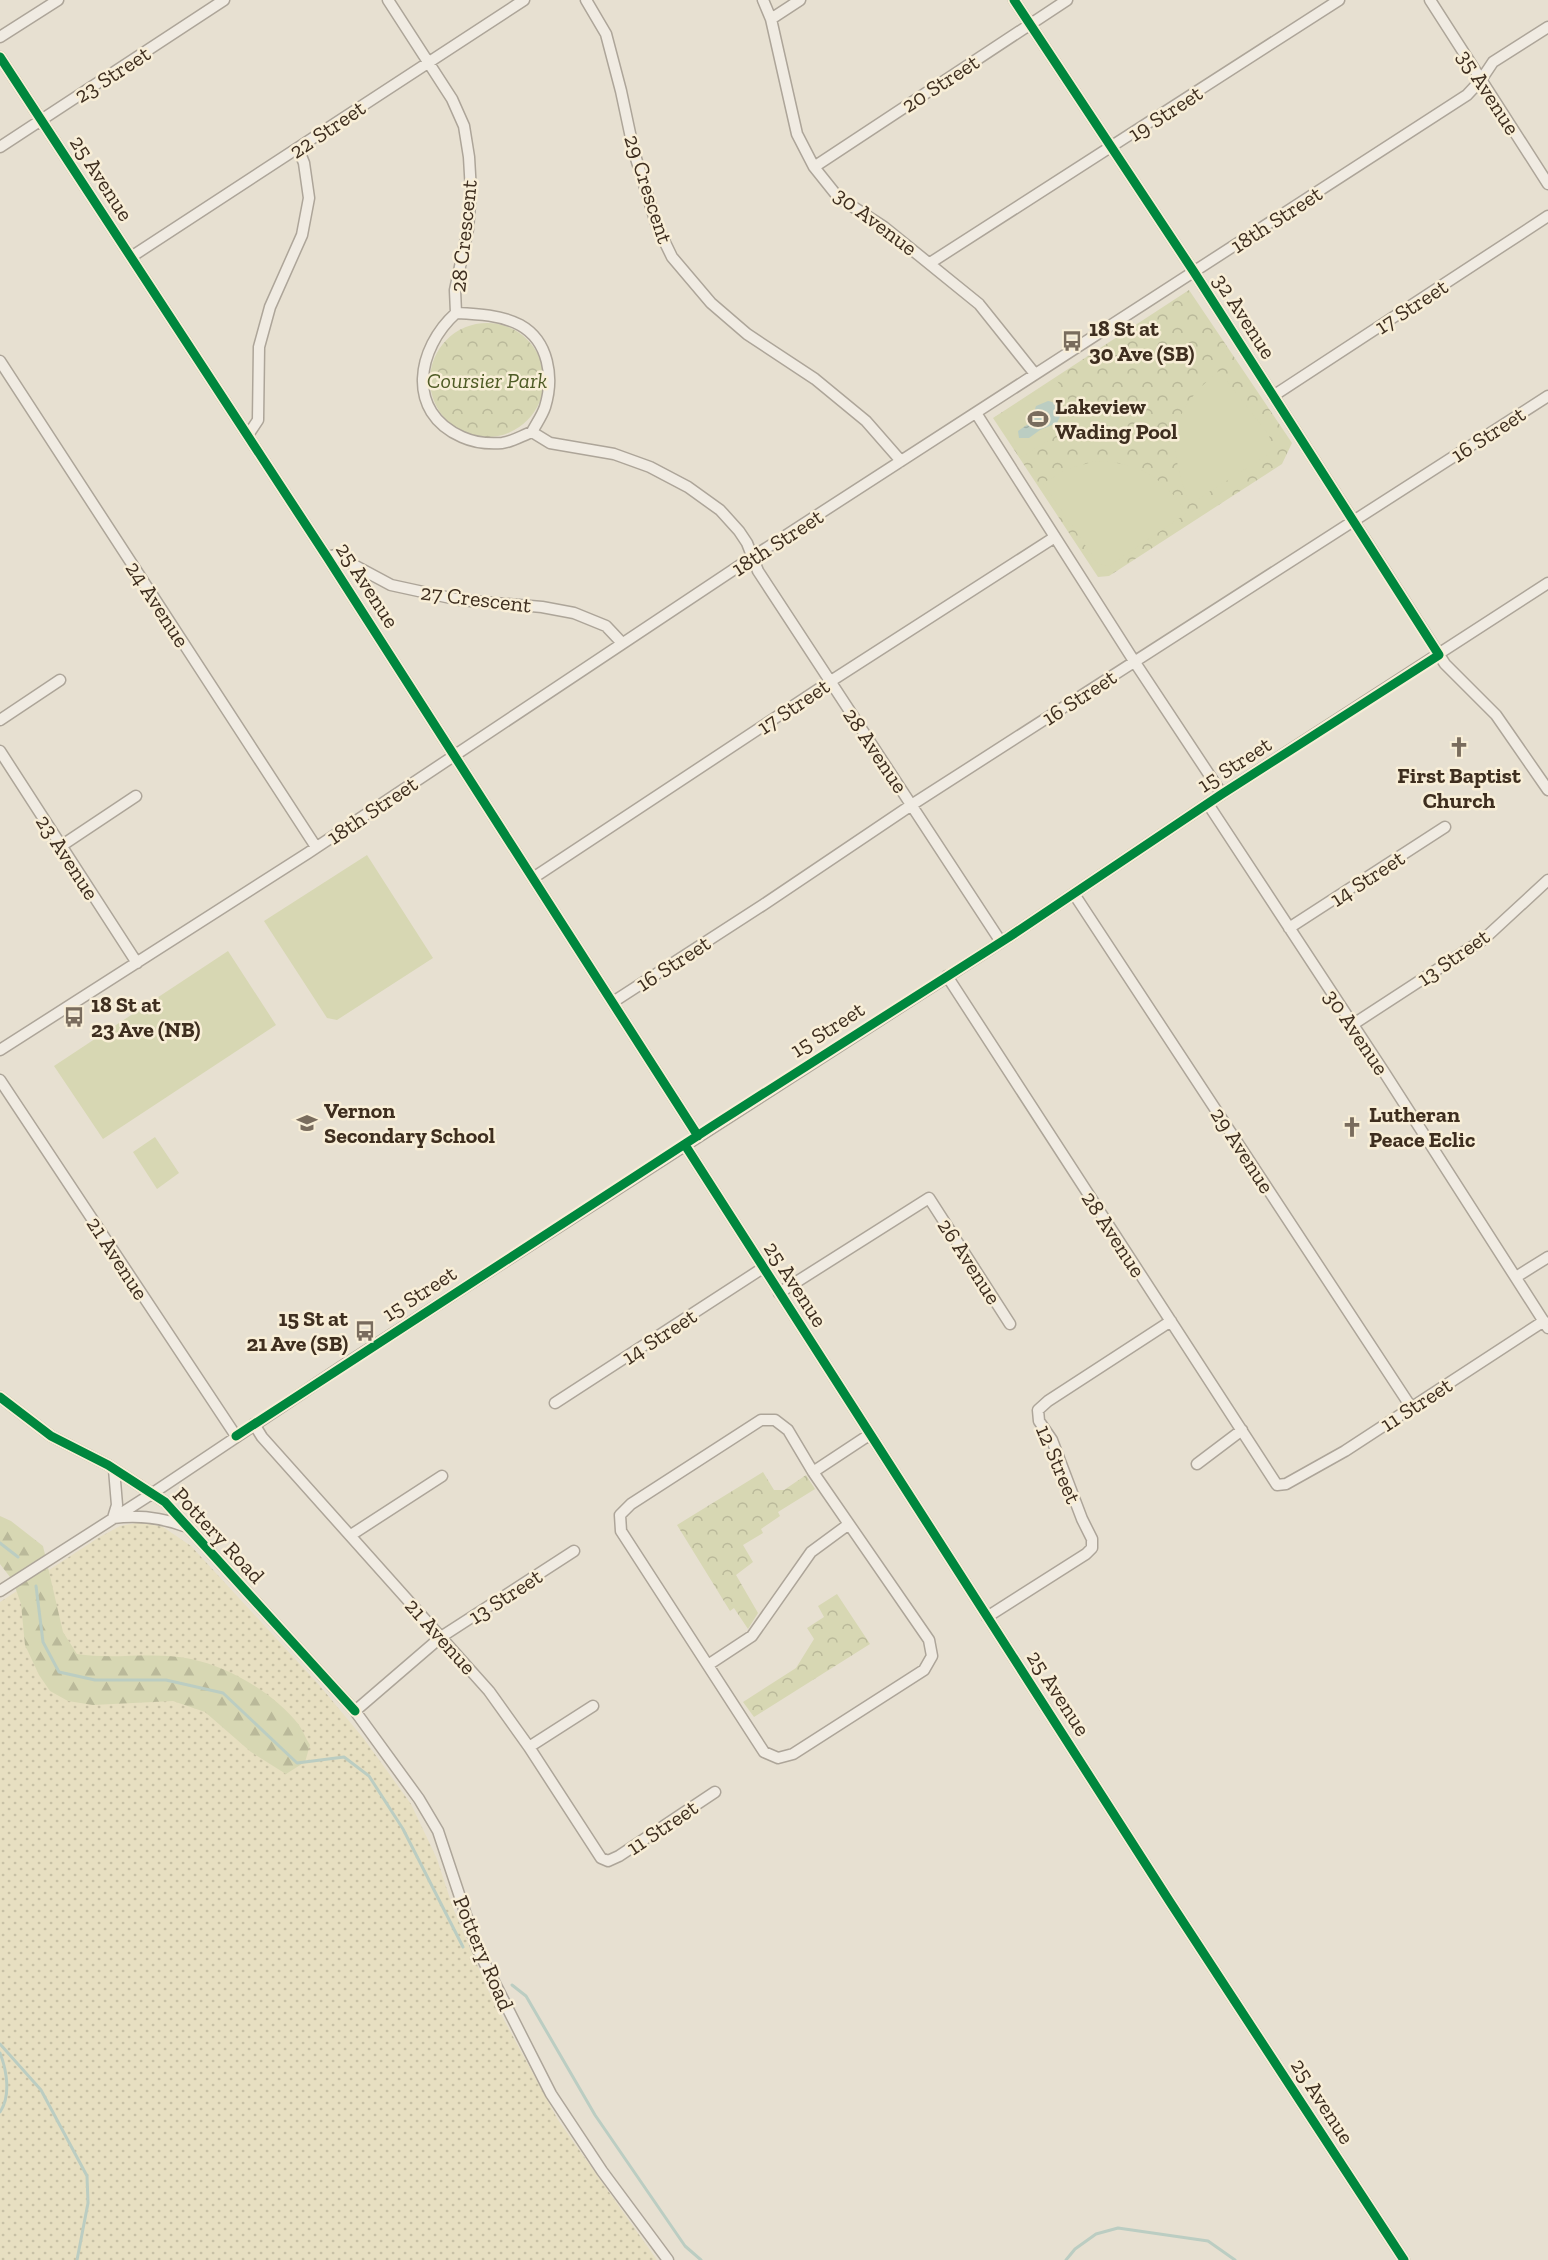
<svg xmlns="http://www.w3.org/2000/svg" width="1548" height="2260" viewBox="0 0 1548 2260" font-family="'Zilla Slab',serif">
<defs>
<pattern id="farmland-dots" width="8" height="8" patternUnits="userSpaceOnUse" patternTransform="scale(1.5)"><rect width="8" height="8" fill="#e7dfc1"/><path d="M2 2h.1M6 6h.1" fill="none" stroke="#c7c0a5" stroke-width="1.8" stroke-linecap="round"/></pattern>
<pattern id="forest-firs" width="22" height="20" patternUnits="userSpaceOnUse" patternTransform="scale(1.5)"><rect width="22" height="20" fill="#d7d7b3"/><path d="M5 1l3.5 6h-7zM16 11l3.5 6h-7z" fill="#bab99a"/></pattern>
<pattern id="park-crowns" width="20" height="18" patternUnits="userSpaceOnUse" patternTransform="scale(1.5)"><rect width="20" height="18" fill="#d7d7b3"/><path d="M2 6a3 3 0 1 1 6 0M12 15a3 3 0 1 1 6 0" fill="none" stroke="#bab99a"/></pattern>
<pattern id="water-ripples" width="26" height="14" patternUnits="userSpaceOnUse" patternTransform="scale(1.5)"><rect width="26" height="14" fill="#bbcdc2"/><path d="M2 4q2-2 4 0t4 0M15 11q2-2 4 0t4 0" fill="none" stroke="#a2b0a6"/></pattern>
</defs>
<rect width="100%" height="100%" fill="#e7e0d1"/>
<path fill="url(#farmland-dots)" d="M141 1522 163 1527 191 1546 320 1686 364 1739 411 1804 437 1859 453 1908 488 1990 558 2120 657 2260H0V1602L98 1538 120 1526Z"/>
<path fill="url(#forest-firs)" d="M0 1516 11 1521 43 1546 63 1632 77 1654C114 1660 154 1651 191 1659 230 1667 275 1694 299 1725 303 1731 306 1739 310 1745L305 1762 286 1774 251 1752 205 1712 173 1701 93 1705 68 1701 50 1691 39 1675 25 1645 21 1604 13 1581 0 1564Z"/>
<path fill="url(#park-crowns)" d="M1189 290 1292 443 1282 464 1109 576 1098 577 993 418Z
M430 380a57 57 0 1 1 114 0a57 57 0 1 1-114 0Z
M763 1472 774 1490H784L806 1475 815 1489 778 1512 780 1516 761 1529 763 1533 743 1545 753 1562 736 1575 758 1613 748 1629 734 1608 730 1611 677 1525Z
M837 1594 870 1644 754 1717 743 1702 796 1668 814 1639 807 1628 824 1617 818 1606Z"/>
<path fill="#d7d7b3" d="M1219 371 1269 435 1271 444 1269 454 1190 504C1167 445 1167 413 1219 371Z
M1056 379 1081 420 1020 458 995 417Z
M1096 461C1140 463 1163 477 1187 513L1109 566 1098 564 1043 483 1067 469Z
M367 855 433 958 337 1020 327 1018 264 921Z
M228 951 276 1025 103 1139 54 1066Z
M155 1137 179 1173 157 1189 133 1152Z"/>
<path fill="url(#water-ripples)" d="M1048 401C1056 402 1059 407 1061 414L1057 423 1040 430 1029 438H1019L1018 431 1031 422 1036 406Z"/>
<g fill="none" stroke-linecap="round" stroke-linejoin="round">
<path stroke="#bbcdc2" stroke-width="3" d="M0 1543 18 1557
M36 1586 43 1642 59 1672 95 1680H166L223 1693 297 1763 344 1757 369 1776 403 1829 463 1947
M512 1985 526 1996 595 2115 685 2246 701 2260
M0 2044 41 2090 87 2176 88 2203 77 2260
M0 2053C7 2071 11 2096 0 2112
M1066 2260 1075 2249 1096 2234 1118 2228 1208 2241 1235 2260"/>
<g stroke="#ada599" stroke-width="13">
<path id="minor" d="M388 0 452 99 464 126 469 157 471 192 468 229 455 290 456 313
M586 0 606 34 621 91 634 152 657 226 672 257 711 303 747 334 815 379 866 421 901 461
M763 0 771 19 797 134 814 167 838 197 884 227 979 304 1035 374
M1014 0 1194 272 1445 664 1496 715 1548 790
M1430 0 1548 184
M771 19 800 0
M0 37 58 0
M0 57 327 557 698 1136
M0 147 224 0
M814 167 1067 0
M131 257 524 0
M930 263 1339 0
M456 313C478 314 501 315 520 325 549 341 554 378 545 407 542 416 536 424 532 432 523 435 512 442 502 443 489 444 473 442 462 437 405 412 417 348 456 313Z
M0 361 316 847
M1273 396 1548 216
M976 413 1134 661 1222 794
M532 432 550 443 614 454 650 467 688 487 720 510 739 531 747 543 758 571 1001 942
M248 435 258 420 259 347 270 307 302 235 309 198 304 163 298 148
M327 557 335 555 391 585 460 600 542 607 574 613 606 626 622 643
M0 720 60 680
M0 751 137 963
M1208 804 1384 1072 1548 1328
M61 846 136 796
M533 878 831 681 1055 537
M1074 894 1411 1407
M1289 928 1445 827
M947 976 1277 1485 1286 1484 1345 1451 1544 1321
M613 1002 763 905 913 804 1548 396
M1352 1025 1484 939 1548 880
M0 1050 308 853 751 558 1467 95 1481 80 1493 62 1548 27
M0 1080 236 1436
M685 1145 1170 1902 1404 2260
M1516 1277 1548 1257
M779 1293 929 1198 1010 1324
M0 1397 51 1436 108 1465 165 1502 355 1711 419 1799 438 1831 477 1948 551 2094 602 2171 668 2260
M555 1403 763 1268
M761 1420H775L788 1430 813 1472 929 1640 932 1656 924 1670 793 1754 778 1758 764 1752 621 1531 620 1515 631 1504Z
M254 1424 262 1437 489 1691 529 1747 601 1858 608 1861 619 1856 715 1792
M1197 1464 1242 1430
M114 1469 117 1505 113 1518C138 1515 160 1517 184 1526
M813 1472 869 1435
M351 1535 442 1476
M0 1591 153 1493 341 1367 1009 937 1222 794 1548 583
M987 1617 1086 1554 1092 1548V1539L1082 1519 1052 1440 1039 1421 1038 1410 1048 1401 1171 1321
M708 1665 752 1636 811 1552 849 1524
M355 1711 441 1637 574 1551
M529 1747 593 1706"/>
</g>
<use href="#minor" stroke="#f0ebe2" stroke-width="10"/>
<g stroke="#f8eed7" stroke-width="13">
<path id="cycleway" d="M0 57 327 557 698 1136
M685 1145 1170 1902 1404 2260
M0 1397 51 1436 108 1465 165 1502 355 1711
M236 1436 711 1127 1009 937 1222 794 1439 655 1194 272 1014 0"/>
</g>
<use href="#cycleway" stroke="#00873e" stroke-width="9"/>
</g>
<defs>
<g id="bus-bare" transform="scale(1.62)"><path d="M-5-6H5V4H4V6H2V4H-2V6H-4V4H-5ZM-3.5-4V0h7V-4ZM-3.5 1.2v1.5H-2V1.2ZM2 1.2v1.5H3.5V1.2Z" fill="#796c5d" stroke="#f8eed7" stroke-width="2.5" paint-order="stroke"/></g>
<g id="stadium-bare" transform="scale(1.62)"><path d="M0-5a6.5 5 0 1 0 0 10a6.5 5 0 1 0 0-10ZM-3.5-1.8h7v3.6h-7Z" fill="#796c5d" stroke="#f8eed7" stroke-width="2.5" paint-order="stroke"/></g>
<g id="church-bare" transform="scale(1.62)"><path d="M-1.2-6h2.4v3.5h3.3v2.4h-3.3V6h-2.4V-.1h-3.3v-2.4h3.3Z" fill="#796c5d" stroke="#f8eed7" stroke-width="2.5" paint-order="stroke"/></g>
<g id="school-bare" transform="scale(1.62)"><path d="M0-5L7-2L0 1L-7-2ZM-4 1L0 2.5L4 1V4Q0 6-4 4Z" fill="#796c5d" stroke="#f8eed7" stroke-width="2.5" paint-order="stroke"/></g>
</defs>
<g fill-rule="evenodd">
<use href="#bus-bare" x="1072" y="341"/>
<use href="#stadium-bare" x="1038" y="419"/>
<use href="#church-bare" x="1459" y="747"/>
<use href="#bus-bare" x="74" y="1017"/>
<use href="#school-bare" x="307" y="1123"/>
<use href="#church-bare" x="1352" y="1127"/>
<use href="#bus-bare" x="365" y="1331"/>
</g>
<g text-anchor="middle" stroke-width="5" stroke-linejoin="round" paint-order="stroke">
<g font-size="22" fill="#3e2e1f" stroke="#f8eed7">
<text transform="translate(112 74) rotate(-33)" y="8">23 Street</text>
<text transform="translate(940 83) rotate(-33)" y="8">20 Street</text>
<text transform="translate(1489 92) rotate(57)" y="8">35 Avenue</text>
<text transform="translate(1165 113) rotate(-33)" y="8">19 Street</text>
<text transform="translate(327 129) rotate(-34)" y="8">22 Street</text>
<text transform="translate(102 178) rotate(57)" y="8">25 Avenue</text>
<text transform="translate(649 189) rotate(72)" y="8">29 Crescent</text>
<text transform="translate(1276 219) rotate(-33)" y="8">18th Street</text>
<text transform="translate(876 221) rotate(37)" y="8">30 Avenue</text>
<text transform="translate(463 236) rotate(-84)" y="8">28 Crescent</text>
<text transform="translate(1411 306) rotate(-33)" y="8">17 Street</text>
<text transform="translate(1245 316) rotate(57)" y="8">32 Avenue</text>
<text transform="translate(1488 434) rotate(-33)" y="8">16 Street</text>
<text transform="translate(777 542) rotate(-33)" y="8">18th Street</text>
<text transform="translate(368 585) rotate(57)" y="8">25 Avenue</text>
<text transform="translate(476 598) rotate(7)" y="8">27 Crescent</text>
<text transform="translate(158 604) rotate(57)" y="8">24 Avenue</text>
<text transform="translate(1079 697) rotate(-33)" y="8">16 Street</text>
<text transform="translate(793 706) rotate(-34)" y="8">17 Street</text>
<text transform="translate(876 750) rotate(56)" y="8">28 Avenue</text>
<text transform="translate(1234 764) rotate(-33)" y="8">15 Street</text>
<text transform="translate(372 810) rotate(-34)" y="8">18th Street</text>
<text transform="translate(68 857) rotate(57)" y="8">23 Avenue</text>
<text transform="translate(1367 878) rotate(-33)" y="8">14 Street</text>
<text transform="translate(1453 957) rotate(-35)" y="8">13 Street</text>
<text transform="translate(673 963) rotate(-33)" y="8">16 Street</text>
<text transform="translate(827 1029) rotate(-33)" y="8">15 Street</text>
<text transform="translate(1357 1032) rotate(56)" y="8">30 Avenue</text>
<text transform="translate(1243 1150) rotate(57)" y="8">29 Avenue</text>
<text transform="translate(1114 1234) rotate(57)" y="8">28 Avenue</text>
<text transform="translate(118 1258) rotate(57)" y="8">21 Avenue</text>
<text transform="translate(970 1261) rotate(57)" y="8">26 Avenue</text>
<text transform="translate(796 1284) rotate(57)" y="8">25 Avenue</text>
<text transform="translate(419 1293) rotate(-33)" y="8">15 Street</text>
<text transform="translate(659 1336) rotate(-33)" y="8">14 Street</text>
<text transform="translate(1416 1404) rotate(-33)" y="8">11 Street</text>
<text transform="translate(1059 1464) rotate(67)" y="8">12 Street</text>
<text transform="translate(219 1535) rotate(47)" y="8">Pottery Road</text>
<text transform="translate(505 1596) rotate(-33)" y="8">13 Street</text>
<text transform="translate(441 1636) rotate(48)" y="8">21 Avenue</text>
<text transform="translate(1059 1693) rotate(57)" y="8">25 Avenue</text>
<text transform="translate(662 1827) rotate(-34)" y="8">11 Street</text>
<text transform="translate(484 1953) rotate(67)" y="8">Pottery Road</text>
<text transform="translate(1323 2101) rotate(57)" y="8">25 Avenue</text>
</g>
<g font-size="22" font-weight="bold" fill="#3e2e1f" stroke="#f8eed7" text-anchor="start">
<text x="1089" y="336">18 St at<tspan x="1089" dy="25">30 Ave (SB)</tspan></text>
<text x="1055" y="414">Lakeview<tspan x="1055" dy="25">Wading Pool</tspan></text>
<text x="1459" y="783" text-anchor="middle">First Baptist<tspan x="1459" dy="25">Church</tspan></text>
<text x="91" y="1012">18 St at<tspan x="91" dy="25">23 Ave (NB)</tspan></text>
<text x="324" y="1118">Vernon<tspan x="324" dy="25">Secondary School</tspan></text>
<text x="1369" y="1122">Lutheran<tspan x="1369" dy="25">Peace Eclic</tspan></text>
<text x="348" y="1326" text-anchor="end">15 St at<tspan x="348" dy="25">21 Ave (SB)</tspan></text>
</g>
<g font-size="22" font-style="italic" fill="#4e5b25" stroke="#f8eed7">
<text x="487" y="388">Coursier Park</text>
</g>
</g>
</svg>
